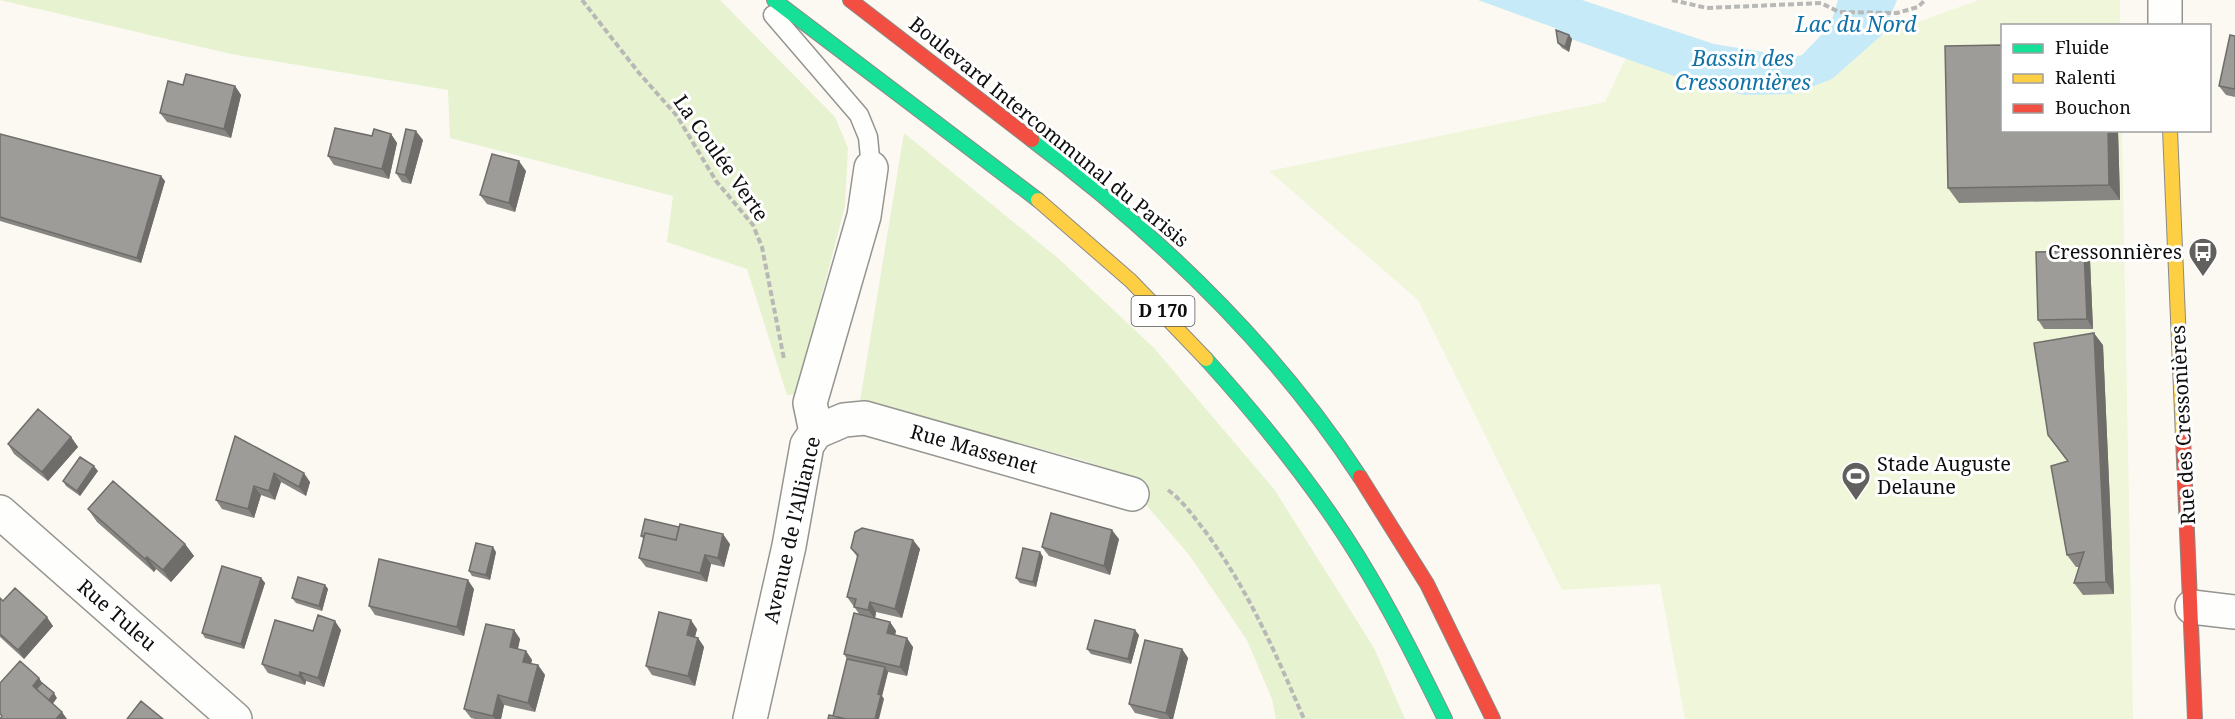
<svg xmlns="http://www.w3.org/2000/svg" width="2235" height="719" viewBox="0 0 2235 719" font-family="'Noto Serif',serif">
<rect width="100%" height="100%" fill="#fbf9f2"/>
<path fill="#e7f2d0" d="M0 0H720L835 117 848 148 845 206 796 394 787 395 747 269 667 242 673 196 450 138 448 90 231 54Z
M904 133 1059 259 1154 348 1274 489 1374 648 1405 719H1276L1272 699 1247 640 1190 556 1124 479 1086 461 860 401Z"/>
<path fill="#f0f6da" d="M1979 0H2120V25L2002 26V130L2122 131 2133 719H1685L1660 584 1562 590 1418 300 1269 171 1605 102 1626 58 1691 82 1744 95 1832 79 1882 35Z"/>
<path fill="#c6eaf8" d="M1478 0H1582L1714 44 1793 57 1802 55 1830 26 1838 0H1897L1882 35 1832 79 1793 94 1744 95 1691 82 1560 35 1558 29Z"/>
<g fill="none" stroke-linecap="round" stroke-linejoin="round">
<g stroke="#959491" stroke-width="21">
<path id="lane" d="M773 15 859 115 868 137 871 168"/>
</g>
<g stroke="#959491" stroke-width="36">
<path id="street" d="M2165 26V0
M816 432 844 420 865 418 1132 494
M0 512 235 719
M2192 607 2235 612
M750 719 789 546 807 445 816 432 810 403 864 216 871 168"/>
</g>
<g stroke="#8b8a87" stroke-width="16">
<path id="fast" d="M774 0 1038 200
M1032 140C1159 235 1273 344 1360 477
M1206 359C1262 421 1315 486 1359 558 1391 610 1418 664 1445 719"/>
</g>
<g stroke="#8b8a87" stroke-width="16">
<path id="slow" d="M2170 130 2183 437
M1038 200 1131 281 1206 359"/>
</g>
<g stroke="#8b8a87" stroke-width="16">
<path id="jam" d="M850 0 1032 140
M2183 437 2195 719
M1360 477 1427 584 1493 719"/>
</g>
<path stroke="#b8b8b6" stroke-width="4" stroke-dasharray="6 3" stroke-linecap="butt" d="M582 0 639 73 677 116 716 181 753 225 762 247 784 359
M1672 0 1707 8 1821 3 1839 12 1897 13 1918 7 1925 0
M1168 490C1184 502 1193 516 1205 531 1249 591 1275 652 1304 719"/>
<use href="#lane" stroke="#fefefd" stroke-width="18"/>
<use href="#street" stroke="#fefefd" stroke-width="33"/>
<use href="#fast" stroke="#16e098" stroke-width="14"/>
<use href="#slow" stroke="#ffcf43" stroke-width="14"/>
<use href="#jam" stroke="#f24e42" stroke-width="14"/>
</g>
<path fill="#888683" d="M1569 35 1572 39 1569 52 1562 48 1558 43Z
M2235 36V97L2226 95 2219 86Z
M183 85 235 86 241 95 231 138 167 122 160 113Z
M2118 130 2120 200 1959 203 1948 188Z
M0 134 165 181 141 263 0 221Z
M391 134 397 143 389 179 334 165 328 156 372 136Z
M423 140 411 184 402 182 396 173Z
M526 171 515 212 487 204 480 195Z
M2084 251 2090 260 2093 329H2044L2038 320Z
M2103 345 2114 594 2083 595 2074 583 2079 567H2076L2067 555V461L2048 435Z
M235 436 310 482 306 496 281 482 275 500 261 495 254 518 222 509 216 500Z
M71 437 78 447 48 481 14 454 8 444Z
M98 471 80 496 66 486 63 481Z
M88 509 185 544 194 556 171 582 156 569 154 572 97 522Z
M641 536 730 544 724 567 711 564 707 582 646 567 639 558 644 540Z
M1119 539 1110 575 1049 556 1042 547Z
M913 540 920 549 902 618 876 612 875 618 890 622 896 631 895 635 913 647 907 676 888 672 882 696 884 699 833 716 847 659 844 654 860 615 847 597 858 558 851 548Z
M496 552 490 580 472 576 469 571Z
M1040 552 1043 557 1036 587 1020 583 1016 578Z
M261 578 265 583 244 649 205 638 202 633Z
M325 585 328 589 322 611 296 603 292 598Z
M474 589 464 636 375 615 369 606Z
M0 598 3 601 53 626 24 659 0 637Z
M697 629 695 637 698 638 704 647 695 686 652 675 646 666Z
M341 630 324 687 306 681 305 685 268 673 262 664 313 631Z
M514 630 520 639 518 649 526 651 532 660 531 664 538 665 545 675 535 712 504 705 501 719H475L471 718 464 709Z
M1139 635 1131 664 1091 654 1087 649Z
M1182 649 1188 658 1173 719H1160L1135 713 1129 704Z"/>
<path fill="#6f6d6a" d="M1569 35 1572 39 1569 52 1565 47Z
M235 86 241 95 231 138 224 129Z
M2108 130H2118L2120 200 2109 185Z
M416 131 423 140 411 184 405 175Z
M391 134 397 143 389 179 382 169Z
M519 161 526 171 515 212 509 203Z
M161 176 165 181 141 263 137 258Z
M2084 251 2090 260 2093 329 2087 319Z
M2094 333 2103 345 2114 594 2106 582Z
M71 437 78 447 48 481 42 472Z
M94 466 98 471 80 496 77 491Z
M274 473 281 482 275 500 269 491Z
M304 473 310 482 306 496 299 487Z
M254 486 261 495 254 518 248 509Z
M1112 530 1119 539 1110 575 1104 566Z
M723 534 730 544 724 567 718 558Z
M913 540 920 549 902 618 895 609Z
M185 544 194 556 171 582 163 570Z
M493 547 496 552 490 580 486 575Z
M1040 552 1043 557 1036 587 1033 582Z
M705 555 711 564 707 582 700 573Z
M147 557 156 569 154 572 145 559Z
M261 578 265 583 244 649 241 644Z
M468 580 474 589 464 636 457 627Z
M325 585 328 589 322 611 319 606Z
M870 602 876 612 875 619 868 610Z
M47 617 53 626 24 659 18 650Z
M691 620 697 629 693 644 687 635Z
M335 621 341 630 324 687 318 678Z
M890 622 896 631 893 643 887 633Z
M514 630 520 639 516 656 510 647Z
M1135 630 1139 635 1131 664 1128 659Z
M698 638 704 647 695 686 688 676Z
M907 638 913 647 907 676 900 667Z
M1182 649 1188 658 1173 719H1170L1166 713Z
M526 651 532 660 529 671 523 662Z
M538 665 545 675 535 712 528 703Z
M885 667 888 672 882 696 884 699 879 719H875L878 694Z
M300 672 306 681 305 685 299 676Z
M39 678 45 687 40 694 33 686Z
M54 693 57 698 52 705 48 701Z
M498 695 504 705 501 719H495L493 716Z
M62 712 67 719H56Z"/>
<path fill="#9e9c98" stroke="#6f6d6a" stroke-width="1.5" d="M1556 30 1569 35 1565 47 1558 43Z
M2230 35 2235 36V89L2219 86Z
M2002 45V130H2108L2109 185 1948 188 1945 46Z
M186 74 235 86 224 129 160 113 168 81 183 85Z
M335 128 372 136 374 129 391 134 382 169 328 156Z
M406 129 416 131 405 175 396 173Z
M0 134 161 176 137 258 0 217Z
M492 154 519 161 509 203 480 195Z
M2084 251 2087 319 2038 320 2036 252Z
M2094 333 2106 582 2074 583 2084 552 2067 555 2051 466 2068 461 2048 435 2034 343Z
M38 409 71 437 42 472 8 444Z
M235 436 304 473 299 487 274 473 269 491 254 486 248 509 216 500Z
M80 457 94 466 77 491 63 481Z
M113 481 185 544 163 570 147 557 145 559 88 509Z
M1051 513 1112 530 1104 566 1042 547Z
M645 519 679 527 676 540 645 533 644 536H641Z
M680 524 723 534 718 558 705 555 700 573 639 558 645 533 676 540Z
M862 528 913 540 895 609 870 602 868 610 854 607 856 599 847 597 858 555 851 548 855 532Z
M476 543 493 547 486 575 469 571Z
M1023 548 1040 552 1033 582 1016 578Z
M379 559 468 580 457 627 369 606Z
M222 566 261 578 241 644 202 633Z
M298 577 325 585 319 606 292 598Z
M15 588 47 617 18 650 0 634V598L3 601Z
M659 612 691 620 687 635 698 638 688 676 646 666Z
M854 613 890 622 887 633 907 638 900 667 844 654Z
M318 615 335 621 318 678 300 672 299 676 262 664 275 620 313 631Z
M1095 620 1135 630 1128 659 1087 649Z
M486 624 514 630 510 647 526 651 523 662 538 665 528 703 498 695 493 716 464 709Z
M1145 640 1182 649 1166 713 1129 704Z
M847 659 885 667 878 694 881 695 875 719H846L833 716Z
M20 661 39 678 33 686 62 712 56 719H0L2 716 0 714V683Z
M42 683 54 693 49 700 36 689Z
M141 701 163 719H127Z
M829 715 846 719H828Z"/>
<defs>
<g id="bus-pin" transform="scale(1.5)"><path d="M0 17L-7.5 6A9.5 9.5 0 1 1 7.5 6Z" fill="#61605e" stroke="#fff"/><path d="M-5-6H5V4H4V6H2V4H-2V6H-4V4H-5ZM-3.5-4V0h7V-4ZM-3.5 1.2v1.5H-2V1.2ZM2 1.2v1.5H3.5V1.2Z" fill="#fff"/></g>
<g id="stadium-pin" transform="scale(1.5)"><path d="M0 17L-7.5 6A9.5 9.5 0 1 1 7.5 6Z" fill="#61605e" stroke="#fff"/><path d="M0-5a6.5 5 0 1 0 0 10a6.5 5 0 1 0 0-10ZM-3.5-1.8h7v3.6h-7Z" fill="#fff"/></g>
</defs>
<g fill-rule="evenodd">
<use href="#bus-pin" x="2203" y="252"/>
<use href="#stadium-pin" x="1856" y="476"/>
</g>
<g text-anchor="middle" stroke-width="6" stroke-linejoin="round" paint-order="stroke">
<rect fill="#fff" stroke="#565656" stroke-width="1.5" x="1131.5" y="296" width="63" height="30" rx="4.5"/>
<g font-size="18" font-weight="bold" fill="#0e0e0e">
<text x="1163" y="317">D 170</text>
</g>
<g font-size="20" fill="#0e0e0e" stroke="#fff">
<text transform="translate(1049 132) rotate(39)" y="7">Boulevard Intercommunal du Parisis</text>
<text transform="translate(721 158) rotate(55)" y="7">La Coulée Verte</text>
<text transform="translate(2183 425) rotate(-93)" y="7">Rue des Cressonières</text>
<text transform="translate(974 449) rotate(16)" y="7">Rue Massenet</text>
<text transform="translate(792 530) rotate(-77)" y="7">Avenue de l'Alliance</text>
<text transform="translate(117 615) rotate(41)" y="7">Rue Tuleu</text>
</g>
<g font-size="20" fill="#0e0e0e" stroke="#fff" text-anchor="end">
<text x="2182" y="259">Cressonnières</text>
<text x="1877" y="471" text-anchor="start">Stade Auguste<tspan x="1877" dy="23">Delaune</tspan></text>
</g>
<g font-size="21" font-style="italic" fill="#0e72a8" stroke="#fff">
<text x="1856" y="32">Lac du Nord</text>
<text x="1743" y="66">Bassin des<tspan x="1743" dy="24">Cressonnières</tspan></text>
</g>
</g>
<rect x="2001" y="24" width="210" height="108" fill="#ffffff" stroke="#9f9f9f" stroke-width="1.5"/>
<rect x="2013" y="44" width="30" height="9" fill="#16e098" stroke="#9f9f9f" stroke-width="1.5"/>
<text x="2055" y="54" font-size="18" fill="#0e0e0e">Fluide</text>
<rect x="2013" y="74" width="30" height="9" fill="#ffcf43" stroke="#9f9f9f" stroke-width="1.5"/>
<text x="2055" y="84" font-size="18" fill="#0e0e0e">Ralenti</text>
<rect x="2013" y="104" width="30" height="9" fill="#f24e42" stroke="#9f9f9f" stroke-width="1.5"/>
<text x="2055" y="114" font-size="18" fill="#0e0e0e">Bouchon</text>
</svg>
